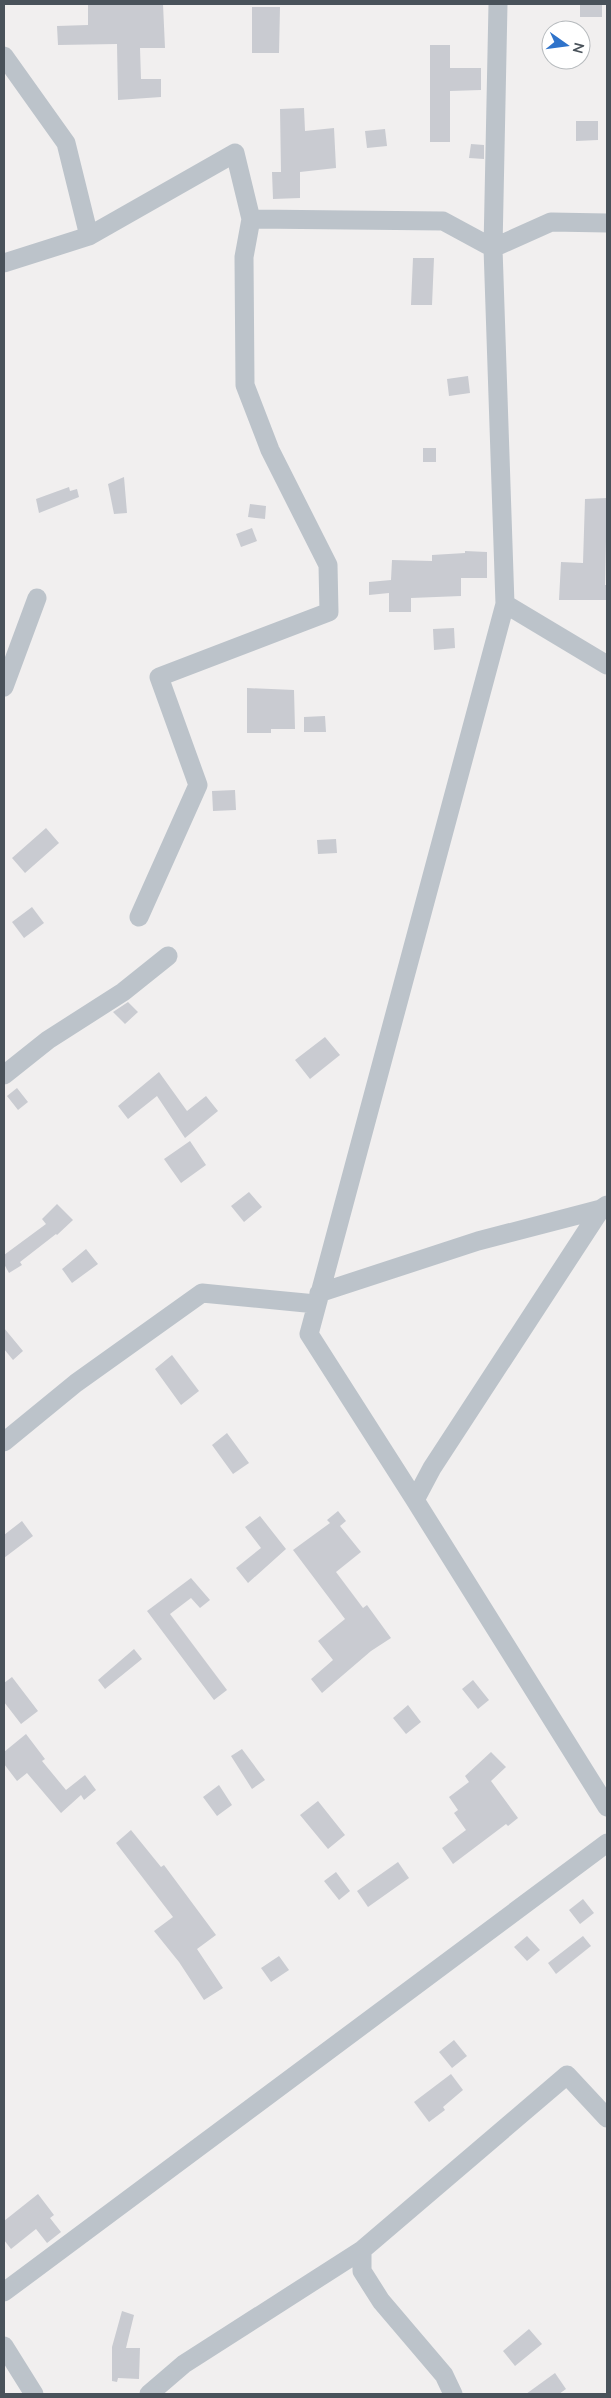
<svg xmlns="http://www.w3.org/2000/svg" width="611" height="2398" viewBox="0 0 611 2398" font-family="'Nunito Sans',sans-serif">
<rect width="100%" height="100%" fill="#f1efef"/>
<path fill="#c9cbd1" d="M88 4H163L165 48H140L141 79H161V97L118 100 117 44 58 45 57 26 88 25Z
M580 4H602V17H580Z
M252 7H280L279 53H252Z
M430 45H450V68H481V90L450 91V142H430Z
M304 108 305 131 334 128 336 168 300 172V198L273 199 272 172H281L280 109Z
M576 121H598V140L576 141Z
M385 129 387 146 367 148 365 131Z
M471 144 484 145V159L469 158Z
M413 258H434L432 305H411Z
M468 376 470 393 449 396 447 379Z
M423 448H436V462H423Z
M124 477 127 513 114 514 108 484Z
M69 487 70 491 77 489 79 497 39 513 36 499Z
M607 498 605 585H607V600H559L561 562 583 563 585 499Z
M250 504 266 506 265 519 248 517Z
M252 528 257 541 241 547 236 534Z
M465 551 487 552V578H461V596L411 598V612H389V593L369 595V582L391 580 392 560 432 561V555L465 553Z
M454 628 455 648 434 650 433 629Z
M247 688 294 690 295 729H271V733H247Z
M325 716 326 732H304V717Z
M235 790 236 810 213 811 212 791Z
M46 828 59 843 25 873 12 858Z
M336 839 337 853 318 854 317 840Z
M32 907 44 923 24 938 12 922Z
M128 1002 138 1012 125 1024 113 1012Z
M325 1037 340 1055 310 1079 295 1060Z
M159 1072 187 1111 206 1096 218 1111 185 1138 157 1096 128 1119 118 1106Z
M17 1088 28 1102 18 1110 7 1096Z
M190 1141 206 1165 181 1183 164 1159Z
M249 1192 262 1207 244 1222 231 1206Z
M57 1204 73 1220 57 1235 56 1234 20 1262 22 1265 9 1273 4 1264V1255L46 1224 42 1219Z
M86 1249 98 1264 72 1283 62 1269Z
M4 1328 23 1351 13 1360 4 1349Z
M172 1355 199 1391 181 1405 155 1369Z
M227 1433 249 1463 233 1474 212 1445Z
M338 1511 346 1521 340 1526 361 1552 336 1572 363 1608 367 1605 391 1638 371 1651 322 1693 311 1679 333 1660 318 1641 345 1619 293 1550 330 1523 327 1520Z
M260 1516 286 1549 248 1583 236 1568 261 1548 245 1527Z
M22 1521 33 1536 4 1558V1535Z
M191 1578 210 1600 200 1608 191 1598 170 1614 227 1690 214 1700 147 1611Z
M134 1649 142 1659 105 1689 98 1680Z
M12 1677 38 1711 21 1724 4 1702V1683Z
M473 1680 489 1700 478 1709 462 1689Z
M408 1705 421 1722 406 1734 393 1718Z
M26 1734 45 1759 42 1761 66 1790 85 1775 96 1790 84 1800 81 1795 61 1813 27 1773 17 1781 4 1764V1752Z
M242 1749 265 1780 252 1789 231 1756Z
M491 1752 506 1767 491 1781 518 1818 508 1826 506 1824 453 1864 442 1848 466 1830 454 1813 458 1810 449 1797 469 1782 465 1776Z
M219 1785 232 1805 217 1816 203 1797Z
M318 1801 345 1835 328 1849 300 1815Z
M131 1830 161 1867 164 1865 216 1935 197 1949 223 1988 204 2000 179 1962 154 1931 173 1917 116 1843Z
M398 1862 409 1878 368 1907 357 1891Z
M336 1872 350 1891 339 1900 324 1881Z
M583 1899 594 1913 580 1924 569 1910Z
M527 1936 540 1950 527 1961 514 1947Z
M583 1936 591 1946 556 1974 548 1963Z
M279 1956 289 1970 271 1982 261 1968Z
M454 2040 467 2056 452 2068 439 2052Z
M451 2074 463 2090 443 2107 445 2110 429 2122 414 2102Z
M38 2194 54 2215 50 2218 61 2232 47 2243 36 2229 11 2249 4 2240V2221Z
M122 2311 134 2315 126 2348H140L139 2379 118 2378 117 2382 112 2381V2347Z
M529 2329 542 2344 515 2366 503 2351Z
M555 2373 566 2389 559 2394H526Z"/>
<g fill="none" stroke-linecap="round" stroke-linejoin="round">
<path stroke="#bcc3ca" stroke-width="19" d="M498 4 493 248 505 604 309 1334 415 1500 607 1807
M4 56 66 143 89 236
M4 263 89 236 235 153 251 219 443 221 493 248 551 222 607 223
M505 604 607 665
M4 687 37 598
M139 917 198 785 159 677 329 612 328 565 270 450 245 385 244 257 251 219
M4 1075 48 1040 123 992 168 956
M319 1293 478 1241 601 1209
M4 1442 76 1383 202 1293 316 1304
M415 1500 432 1468 601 1209 607 1205
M362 2250V2271L381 2301 444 2375 453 2394
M4 2292 607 1843
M4 2346 34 2394
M149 2394 184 2364 362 2250 567 2075 607 2118"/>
</g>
<rect width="611" height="2398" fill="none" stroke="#49525a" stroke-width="10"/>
<g transform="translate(566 45) rotate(104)"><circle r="24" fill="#ffffff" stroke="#b6babd"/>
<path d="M0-4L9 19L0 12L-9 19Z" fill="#2f73ca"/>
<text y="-8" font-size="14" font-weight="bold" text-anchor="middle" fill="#49525a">N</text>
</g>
</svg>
